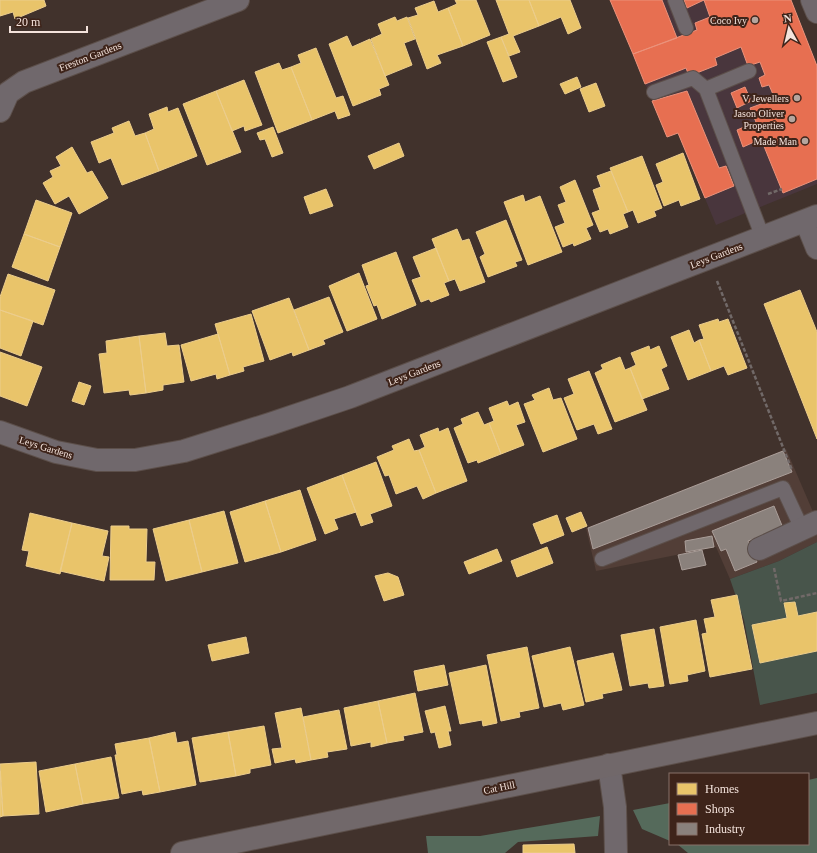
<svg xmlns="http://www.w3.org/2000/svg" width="817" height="853" viewBox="0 0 817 853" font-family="Georgia,serif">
<rect width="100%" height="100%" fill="#41322c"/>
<path fill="#49363d" d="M662 0H791L817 66V184L716 225 678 133 667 137 633 54 676 37Z"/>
<path fill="#523e37" d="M786 449 817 521V542L779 561 730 579 716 547 596 571 586 528Z"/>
<path fill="#48554b" d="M817 542V693L760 705 744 620 730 579 779 561Z"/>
<path fill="#556a5b" d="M817 778V853H688L677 844H808V780Z
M670 803V841L642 829 633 810Z
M600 816 598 836 518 842 505 853H428L426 836H480Z"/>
<path fill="#e9c46a" stroke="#eccd8c" d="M0 0H44L46 6 15 19 13 12 0 16Z
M455 0H476L490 35 463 46 448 8 457 4Z
M496 0H529L539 26 513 36 520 52 509 56 501 37 509 34Z
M529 0H570L581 28 568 34 561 17 539 26Z
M434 1 438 12 448 8 463 46 437 55 441 63 427 69 408 18 418 15 415 8Z
M395 17 397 21 407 17 415 39 404 43 412 65 385 76 371 39 382 34 378 24Z
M347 36 352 47 370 39 389 85 379 89 381 95 353 106 329 44Z
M501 37 517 77 503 82 487 42Z
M316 48 336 98 343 96 350 115 338 119 335 111 312 120 291 67 301 63 298 55Z
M279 63 282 70 291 67 312 120 278 133 255 72Z
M577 77 581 87 565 94 560 84Z
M244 80 262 125 245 131 244 126 232 131 216 91Z
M596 83 605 106 589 112 580 89Z
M216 91 241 152 207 165 183 104Z
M167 107 168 112 178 108 197 156 159 171 145 133 154 129 149 114Z
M129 121 135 136 145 133 159 171 122 185 111 158 99 163 91 142 114 133 112 128Z
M273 127 283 153 272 157 265 139 260 140 257 133Z
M399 143 404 156 374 169 368 156Z
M72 147 87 173 92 171 108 198 79 214 69 196 55 204 43 183 53 177 50 171 61 166 56 157Z
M683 153 700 199 681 206 679 200 664 206 656 185 663 182 656 164Z
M642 156 662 208 654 211 656 216 638 223 633 210 628 212 610 168Z
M611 171 628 212 623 214 628 227 610 234 608 229 600 232 592 213 600 210 593 190 601 187 597 176Z
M575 180 593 225 586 228 591 239 574 246 573 243 563 247 555 227 565 223 558 205 566 202 560 187Z
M326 189 333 206 310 214 304 197Z
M523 195 525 202 540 196 562 252 528 265 504 202Z
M36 200 72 213 60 247 24 234Z
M506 220 522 260 515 262 517 266 488 277 480 257 485 254 476 232Z
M457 229 462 241 469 239 485 282 460 291 455 279 449 281 432 239Z
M24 234 60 247 48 281 12 267Z
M436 248 449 281 444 283 449 295 431 302 429 299 421 302 412 280 421 277 413 257Z
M396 252 416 305 382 319 377 305 374 306 366 286 369 285 362 265Z
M359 273 377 319 347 331 329 286Z
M8 274 55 290 43 325 0 310V297Z
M800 290 817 332V439L764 304Z
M329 297 343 332 323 340 325 344 309 350 294 310Z
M289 298 309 350 293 356 292 352 270 360 252 311Z
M0 310 33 321 21 356 0 348Z
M251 314 264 361 243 367 244 371 230 375 215 324Z
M718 319 719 322 728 319 747 368 728 375 724 366 711 371 699 340 704 339 699 325Z
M689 330 694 343 699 340 711 371 688 380 671 337Z
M165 333 167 346 179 345 184 382 163 385V390L146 393 139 336Z
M218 334 230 375 217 379 216 374 191 381 181 345Z
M139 336 146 393 130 395 129 390 104 393 99 354 107 353 106 341Z
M649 346 650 350 659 346 667 366 661 369 669 389 642 399 630 368 636 365 631 353Z
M0 352 42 367 27 406 0 396Z
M620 357 625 370 630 368 647 410 615 422 595 373 603 369 601 365Z
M589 371 612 429 598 434 594 424 577 430 564 398 574 394 568 379Z
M79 382 91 386 84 405 72 401Z
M549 388 553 400 561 398 577 439 543 452 524 404 535 400 532 395Z
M507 401 509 406 518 402 525 422 516 425 524 445 501 454 489 423 494 421 489 408Z
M478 412 484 425 489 423 501 454 478 463 477 460 468 463 454 428 463 424 461 419Z
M438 428 439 432 448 428 467 481 436 493 419 450 425 447 420 435Z
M409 439 414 451 419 450 436 493 423 499 417 486 396 494 389 475 385 476 377 457 394 450 392 446Z
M376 462 392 506 370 514 373 522 361 526 342 475Z
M342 475 356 512 334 519 338 529 325 534 307 488Z
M300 490 316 540 281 552 265 501Z
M265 501 281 552 245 562 230 512Z
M224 511 238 563 202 572 189 520Z
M581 512 587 526 572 532 566 518Z
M30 513 72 523 60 574 26 566 29 551 22 550Z
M557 515 564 535 541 544 533 524Z
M189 520 202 572 166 581 153 529Z
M72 523 108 531 102 556 109 557 104 581 60 571Z
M111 526H129V529H147L146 562H155L154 580H110Z
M547 547 553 563 517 577 511 561Z
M497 549 502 561 469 574 464 562Z
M388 573 398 577 404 595 384 601 375 576Z
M737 595 752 669 710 677 702 634 707 633 704 619 715 617 711 600Z
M795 602 798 616 817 612V651L760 663 752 625 787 618 784 603Z
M696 620 705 671 687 675 688 681 670 684 660 627Z
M654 629 664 686 649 688 648 683 630 686 621 635Z
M246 637 249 653 212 661 208 645Z
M527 647 539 708 519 712 520 717 501 721 487 655Z
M570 647 584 705 563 710 561 703 544 707 532 656Z
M613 653 622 690 602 694 603 698 586 702 577 661Z
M444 665 448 685 418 691 414 671Z
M486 665 497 723 483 726 482 720 460 724 449 673Z
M415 693 423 732 403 736 404 740 387 743 378 701Z
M378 701 387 743 371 747V742L351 746 344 708Z
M445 706 451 731H448L451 745 439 748 435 732 431 733 425 711Z
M301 708 311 760 296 763 295 759 275 763 272 749 282 748 275 713Z
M339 710 347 749 327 752 328 757 311 760 303 717Z
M264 726 271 765 250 769V773L236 776 228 732Z
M175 732 177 743 188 741 196 785 160 792 149 738Z
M228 732 236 776 200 782 192 738Z
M149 738 160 792 143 795 142 790 122 794 115 755H117L115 744Z
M111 757 119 798 83 804 75 764Z
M36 762 39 814 3 816 0 764Z
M75 764 83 804 46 812 39 771Z
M0 771 3 816 0 817Z
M574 844 575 853H523V845Z"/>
<path fill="#e76f51" stroke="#eb927b" d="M610 0H662L677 38 633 54Z
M684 0H704L687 8Z
M704 0H791L817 66V179L783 193 761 139 743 147 737 130 756 122 750 108 775 99 769 85 762 87 759 78 765 75 760 62 748 66 741 47 715 58 717 65 689 76 686 68 645 84 633 54 697 30 695 23 710 17Z
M745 87 751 101 737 108 731 93Z
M687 91 719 168 726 166 734 186 705 198 678 133 667 137 652 101Z"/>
<path fill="#8a817c" stroke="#aa9e99" d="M783 451 792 472 593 549 588 528Z
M774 506 783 528 748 541 757 562 735 571 726 549 721 551 712 531Z
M712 536 714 547 686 552 685 541Z
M702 550 706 565 682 570 678 555Z"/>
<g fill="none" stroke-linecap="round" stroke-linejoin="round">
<g stroke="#5c4f4a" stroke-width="16">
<path id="service" d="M675 0 686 28
M749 71 706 89 763 238
M654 92 693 78 706 89
M602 559 783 488 802 529"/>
</g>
<g stroke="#5c4f4a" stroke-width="24">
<path id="minor" d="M812 0 817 12
M0 111 8 93 24 82 238 0
M806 221 817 248
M0 432 56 452 97 460H135L184 451 270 424 350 397 817 216
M759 549 817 522
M609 765 615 807 616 853"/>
</g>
<g stroke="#5c4f4a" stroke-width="24">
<path id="primary" d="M182 853 817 723"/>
</g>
<path stroke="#716968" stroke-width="2.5" stroke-dasharray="4 2" stroke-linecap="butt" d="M768 194 782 189
M717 281 792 470
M774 568 781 601 817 593"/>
<use href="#service" stroke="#70686c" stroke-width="14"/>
<use href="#minor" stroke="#70686c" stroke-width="22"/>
<use href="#primary" stroke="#71686a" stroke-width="22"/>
</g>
<g fill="#b5a59e" stroke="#3e241a" stroke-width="1.5">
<circle cx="755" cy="20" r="4"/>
<circle cx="797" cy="98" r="4"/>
<circle cx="792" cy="119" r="4"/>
<circle cx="805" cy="141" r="4"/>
</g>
<g text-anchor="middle" stroke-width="4" stroke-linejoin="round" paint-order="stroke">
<g font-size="10" fill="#f4e3dc" stroke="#3e241a" text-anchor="end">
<text x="747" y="24">Coco Ivy</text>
<text x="789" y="102">V Jewellers</text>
<text x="784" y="117">Jason Oliver<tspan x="784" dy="12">Properties</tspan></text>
<text x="797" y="145">Made Man</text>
</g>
<g font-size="10" fill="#f4e3dc" stroke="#3e241a">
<text transform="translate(90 56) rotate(-21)" y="4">Freston Gardens</text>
<text transform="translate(716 255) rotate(-21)" y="4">Leys Gardens</text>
<text transform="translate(414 372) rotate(-21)" y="4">Leys Gardens</text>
<text transform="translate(46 447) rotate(17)" y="4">Leys Gardens</text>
<text transform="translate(499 787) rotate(-12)" y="4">Cat Hill</text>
</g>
</g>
<rect x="669" y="773" width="140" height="72" fill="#3e241a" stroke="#877068"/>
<rect x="677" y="783" width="20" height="12" fill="#e9c46a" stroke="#877068"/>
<text x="705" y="793" font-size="12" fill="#f4e3dc">Homes</text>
<rect x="677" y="803" width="20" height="12" fill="#e76f51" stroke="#877068"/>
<text x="705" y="813" font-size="12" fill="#f4e3dc">Shops</text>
<rect x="677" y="823" width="20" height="12" fill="#8a817c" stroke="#877068"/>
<text x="705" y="833" font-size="12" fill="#f4e3dc">Industry</text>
<g transform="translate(789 28) rotate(352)" stroke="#3e241a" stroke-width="3" paint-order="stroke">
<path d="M0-3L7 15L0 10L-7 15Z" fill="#f4e3dc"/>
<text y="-6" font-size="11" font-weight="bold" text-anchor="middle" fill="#f4e3dc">N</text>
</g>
<path d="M10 26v6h77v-6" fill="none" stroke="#f4e3dc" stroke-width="2"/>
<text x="16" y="26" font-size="12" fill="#f4e3dc" stroke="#3e241a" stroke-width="3" paint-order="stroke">20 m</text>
</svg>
